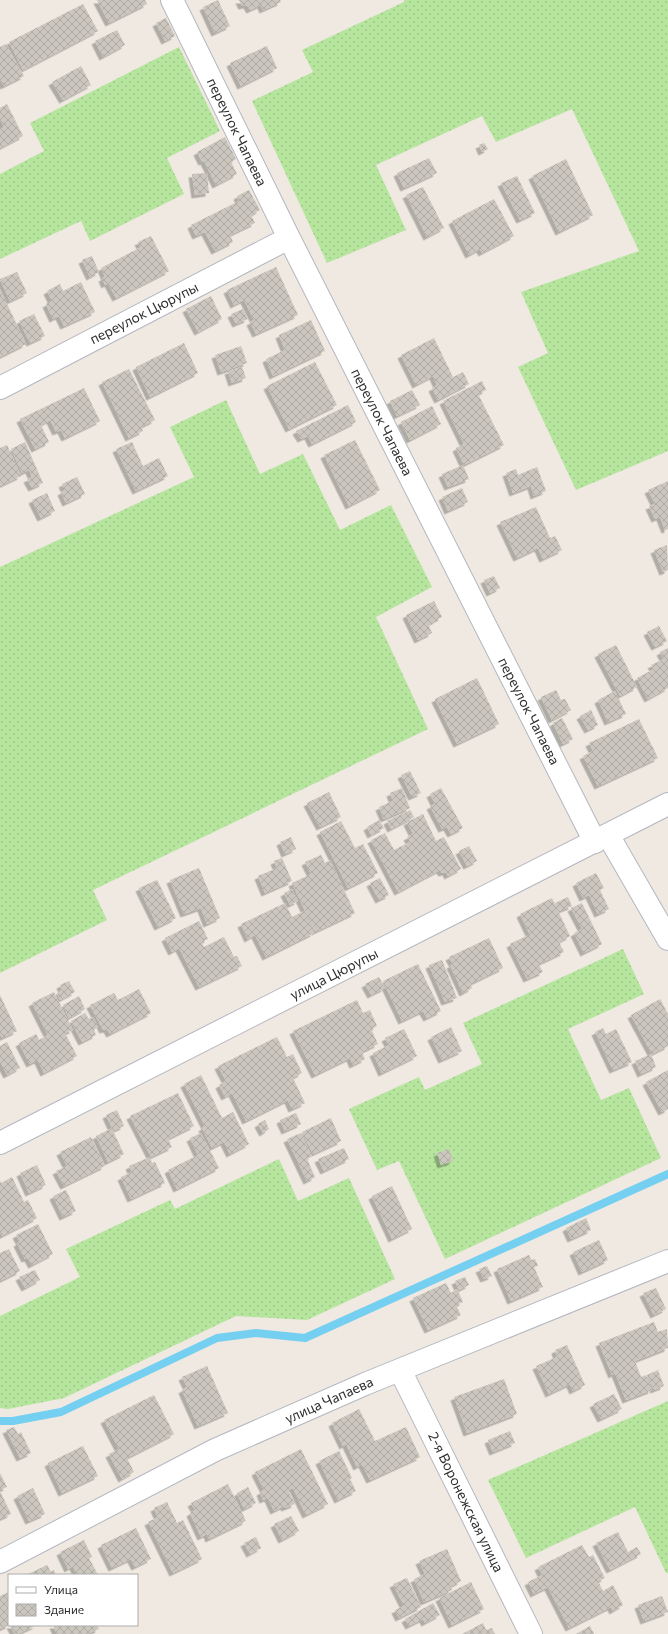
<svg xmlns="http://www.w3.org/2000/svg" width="668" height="1634" viewBox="0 0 668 1634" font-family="Commissioner,sans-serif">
<defs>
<pattern id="garden-dots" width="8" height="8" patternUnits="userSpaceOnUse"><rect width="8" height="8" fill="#b6e59e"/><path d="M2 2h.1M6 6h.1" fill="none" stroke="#9dc588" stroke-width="1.8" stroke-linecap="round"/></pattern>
<pattern id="building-cross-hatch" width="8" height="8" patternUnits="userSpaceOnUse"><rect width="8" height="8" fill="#cbc7bf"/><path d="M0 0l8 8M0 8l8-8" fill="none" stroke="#afaba4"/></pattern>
<filter id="shadow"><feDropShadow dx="-3.5" dy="3.5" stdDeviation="0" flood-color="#0004"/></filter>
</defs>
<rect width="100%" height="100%" fill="#efe9e1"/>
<path fill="url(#garden-dots)" d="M404 0H668V451L576 490 518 367 548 353 521 292 639 251 572 109 496 142 482 116 376 165 406 230 327 263 252 101 313 72 302 50 404 2Z
M179 47 220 131 167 158 184 194 90 241 81 221 0 259V174L44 151 30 123Z
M226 400 260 474 303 454 340 530 391 505 432 587 376 617 428 729 93 890 107 920 0 973V567L194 477 170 427Z
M623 949 644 994 568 1029 601 1100 629 1088 661 1158 445 1259 399 1161 377 1170 349 1109 419 1077 425 1090 482 1064 463 1023Z
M279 1159 298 1201 349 1178 395 1279 307 1320 236 1316 64 1398 8 1409 0 1408V1316L80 1277 66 1249 170 1200 175 1209Z
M668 1401V1573H666L635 1507 526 1558 488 1480Z"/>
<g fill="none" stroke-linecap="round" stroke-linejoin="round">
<path stroke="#75cff0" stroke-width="8" d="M0 1421H13L61 1412 217 1338 256 1333 305 1338 668 1174"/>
</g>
<path fill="url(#building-cross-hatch)" filter="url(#shadow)" d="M97 0H145L147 4 109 23Z
M218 0 230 26 215 33 203 7Z
M239 0H280L281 2 263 10 261 5 250 10 247 5 242 6Z
M83 4 98 31 23 70 9 42Z
M166 18 175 36 165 41 156 23Z
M117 30 125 45 103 57 95 41Z
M6 44 24 76 4 86 0 79V47Z
M267 46 277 68 241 86 230 63Z
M81 66 91 85 63 100 52 82Z
M7 104 23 136 0 148V130L4 127 0 119V108Z
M225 137 236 159 231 162 237 174 216 185 204 161 202 162 197 152Z
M484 143 488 149 482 152 479 145Z
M429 158 437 173 404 188 397 173Z
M566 159 593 215 559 232 532 176Z
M207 173 209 193 195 195 192 174Z
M517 176 535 213 520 220 501 183Z
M423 187 444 228 427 237 406 195Z
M249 190 260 210 251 215 255 223 230 235 233 242 215 251 205 232 196 236 191 225 239 201 237 196Z
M494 199 514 236 482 253 480 249 469 255 452 221Z
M151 236 169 271 116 298 108 283 105 285 102 278 105 277 101 268 141 247 138 242Z
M92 256 99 272 90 277 82 260Z
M276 267 298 315 256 334 250 322 254 320 244 300 234 305 227 290Z
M17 272 27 293 10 301 0 279Z
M81 282 95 312 64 326 59 316 53 319 46 304 52 301 47 291 60 284 63 291Z
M0 289 26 344 0 357Z
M211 296 222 319 198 332 186 309Z
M243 309 248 319 236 324 231 314Z
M34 314 45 336 30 343 19 321Z
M311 320 325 351 273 376 266 359 285 350 279 335Z
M434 338 453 377 437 385 433 376 416 385 401 355Z
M184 343 198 373 150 397 136 367Z
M241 346 247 363 221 372 215 355Z
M315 362 337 405 289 429 267 386Z
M242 367 246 378 232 383 228 371Z
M129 369 155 420 141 427 143 431 129 438 102 382Z
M463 372 469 384 438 400 432 388Z
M482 381 486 390 478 394 504 445 464 465 456 448 464 444 443 401Z
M84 388 100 421 65 438 61 430 56 432 50 420 41 425 49 442 35 449 20 419Z
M412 390 420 405 397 416 390 401Z
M348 405 356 422 312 444 308 436 301 439 296 431Z
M432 406 441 424 410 440 401 422Z
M355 440 380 490 349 506 324 455Z
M25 442 43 483 32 488 27 479 32 477 29 470 22 473 11 449Z
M132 442 143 466 159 458 168 476 136 491 116 449Z
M7 445 21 476 0 486V448Z
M463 465 469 479 448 487 442 474Z
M537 467 546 491 534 496 531 486 513 493 506 473 516 469 518 475Z
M77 477 85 494 66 503 61 492 65 490 62 484Z
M668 481V529L665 530 660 517 655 519 649 506 655 504 648 490Z
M462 488 468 502 448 511 442 497Z
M47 493 55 511 41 518 32 500Z
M536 507 550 538 555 536 562 550 543 559 538 548 517 558 500 522Z
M667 545 668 570 663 572 654 550Z
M494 576 500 588 490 593 484 580Z
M434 601 442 617 432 622 433 624 429 626 432 633 418 640 406 615Z
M659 626 667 641 655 647 647 632Z
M616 645 637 687 620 696 598 654Z
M668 648V688L648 699 637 678 654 669 651 665 664 659 660 652Z
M477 678 499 724 457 744 435 699Z
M556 690 561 700 565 699 571 710 552 720 541 697Z
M615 691 626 714 608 722 598 700Z
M591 710 598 725 588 730 580 716Z
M562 718 573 739 563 744 553 723Z
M639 719 658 758 598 786 583 756 593 751 589 743Z
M410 771 421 793 412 797 401 775Z
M402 788 410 808 384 819 379 807 393 801 390 793Z
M441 788 463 828 451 834 447 827 442 829 430 806 435 804 430 794Z
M329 792 341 817 320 827 307 803Z
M410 810 414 817 391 829 387 821Z
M423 814 436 841 444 837 461 869 448 876 446 872 442 873 440 870 398 892 371 840 385 833 394 850 410 842 407 837 413 834 407 822Z
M379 820 384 828 371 835 367 827Z
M341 821 355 848 363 844 378 873 348 888 320 832Z
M291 837 296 849 285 854 280 842Z
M469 846 477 861 467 866 459 851Z
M321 855 325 863 330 860 355 913 315 932 292 883 311 874 305 862Z
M282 858 292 881 265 893 258 876 277 868 274 861Z
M199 868 220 918 207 924 201 908 184 914 170 880Z
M596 873 604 888 600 890 609 909 598 914 589 895 583 898 576 883Z
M380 878 389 895 379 900 370 883Z
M157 880 176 918 158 927 139 888Z
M292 889 298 901 290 905 284 893Z
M568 897 572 906 559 911 555 903Z
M552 898 570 936 559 942 564 952 541 963 542 964 539 965 543 972 527 979 510 944 528 935 532 939 520 914Z
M285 903 292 917 304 911 314 933 266 957 255 935 248 939 241 924Z
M582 903 602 944 584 953 574 933 582 929 571 908Z
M199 921 208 939 201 942 204 947 224 937 234 957 237 956 242 966 199 987 179 948 172 952 165 938Z
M489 938 503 968 470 984 472 988 463 993 450 965 453 964 449 957Z
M442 960 457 998 445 1002 429 965Z
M418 964 441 1011 427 1018 423 1011 402 1021 383 981Z
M379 977 385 988 371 995 365 984Z
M69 981 75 992 60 1000 57 993 62 990 60 985Z
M139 989 151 1013 110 1034 107 1029 103 1030 90 1005 114 993 118 1000Z
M54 992 73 1030 65 1033 77 1056 44 1073 38 1060 30 1064 19 1043 36 1034 39 1040 48 1035 32 1003Z
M0 995 17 1031 2 1038 0 1034Z
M79 996 85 1009 69 1018 63 1005Z
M660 999 668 1014V1046L652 1054 631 1015Z
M357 1000 363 1013 370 1010 377 1026 371 1029 378 1044 362 1052 365 1059 353 1065 350 1058 315 1075 293 1031Z
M85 1013 89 1019 93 1017 98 1027 94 1030 96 1035 82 1042 71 1021Z
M451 1027 462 1051 442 1060 431 1037Z
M603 1028 606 1034 616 1029 632 1062 613 1070 595 1032Z
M404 1029 417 1056 382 1073 373 1053 389 1045 385 1038Z
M277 1037 287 1057 293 1054 302 1073 293 1078 305 1103 292 1109 288 1100 246 1121 232 1093 225 1097 219 1085 226 1081 218 1066Z
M7 1042 20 1068 7 1075 0 1061V1046Z
M651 1054 656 1067 641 1074 635 1061Z
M668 1070V1109L662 1112 646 1082Z
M201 1075 222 1118 233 1112 249 1144 230 1154 224 1142 212 1148 202 1128 205 1126 184 1084Z
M178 1093 194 1126 168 1139 172 1147 151 1157 130 1116Z
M117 1110 124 1126 113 1131 124 1154 108 1162 96 1136 112 1128 106 1115Z
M296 1113 301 1124 285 1131 280 1120Z
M331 1118 341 1141 313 1154 302 1132Z
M265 1120 269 1129 263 1133 258 1124Z
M201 1133 219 1168 177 1189 168 1170 198 1155 190 1138Z
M301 1133 312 1156 307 1159 315 1177 307 1181 287 1139Z
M91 1137 105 1166 64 1186 56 1171 67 1166 60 1152Z
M344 1148 349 1159 324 1171 318 1159Z
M449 1149 453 1161 441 1165 437 1153Z
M150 1157 152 1163 155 1162 165 1183 131 1199 121 1177 132 1172 129 1166Z
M37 1165 46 1185 29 1193 20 1173Z
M12 1177 24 1202 28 1200 37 1218 2 1236 0 1232V1180L1 1183Z
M392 1186 412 1229 392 1239 372 1196Z
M66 1190 76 1211 63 1217 53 1196Z
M586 1218 591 1230 571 1239 566 1228Z
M38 1224 53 1254 32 1265 28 1258 25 1259 17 1243 20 1242 16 1235Z
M599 1240 608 1260 582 1272 573 1252Z
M9 1249 20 1271 0 1281V1253Z
M529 1255 531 1260 535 1259 538 1266 534 1267 543 1287 511 1301 497 1269Z
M487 1266 492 1276 484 1279 479 1269Z
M35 1270 40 1280 25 1288 19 1277Z
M465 1277 469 1285 459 1290 455 1281Z
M446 1283 451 1293 457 1289 463 1302 456 1305 461 1315 428 1330 413 1298Z
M656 1288 666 1309 654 1315 643 1293Z
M654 1322 658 1332 667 1329 668 1348 635 1361 641 1377 646 1375 652 1390 626 1400 615 1373 612 1375 599 1343Z
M567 1345 585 1385 573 1391 570 1384 549 1394 536 1366 557 1357 555 1350Z
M207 1366 228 1413 198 1426 182 1390 187 1387 182 1377Z
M658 1370 664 1386 654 1390 647 1375Z
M504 1379 517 1414 467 1433 454 1397Z
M614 1394 622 1409 601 1419 593 1404Z
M154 1395 174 1434 127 1458 134 1472 122 1479 109 1454 119 1449 104 1420Z
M359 1409 375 1441 406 1427 420 1457 370 1480 362 1464 357 1467 346 1444 343 1446 332 1423Z
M14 1427 18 1434 21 1432 31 1453 20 1458 6 1430Z
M510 1431 515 1443 493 1452 488 1440Z
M83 1446 98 1476 62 1493 48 1463Z
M301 1449 328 1504 306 1515 293 1488 288 1490 295 1504 285 1508 284 1506 274 1511 268 1498 263 1500 260 1492 264 1490 255 1472Z
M339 1451 352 1478 350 1479 356 1491 338 1500 319 1461Z
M0 1473 7 1487 0 1490Z
M228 1484 246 1521 209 1539 207 1534 201 1537 190 1513 195 1510 191 1503Z
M248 1487 256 1503 244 1509 237 1493Z
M33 1488 45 1514 29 1521 17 1496Z
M0 1491 11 1514 0 1519Z
M167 1502 177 1523 183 1520 202 1559 173 1573 148 1522 158 1517 154 1508Z
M291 1516 299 1531 282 1540 274 1524Z
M136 1528 151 1559 135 1567 131 1559 112 1568 101 1545Z
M618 1532 628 1552 637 1547 641 1554 610 1570 596 1543Z
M256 1537 261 1548 250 1554 244 1543Z
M84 1540 92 1557 89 1558 98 1575H77L73 1566 68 1569 60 1552Z
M582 1545 589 1557 593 1555 605 1578 598 1581 603 1591 613 1585 623 1605 613 1611 611 1607 569 1628 548 1587 534 1594 528 1582 542 1575 538 1567Z
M447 1549 461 1581 451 1586 452 1590 424 1602 414 1579 425 1574 419 1561Z
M47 1565 51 1572 54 1570 56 1575H26Z
M407 1578 421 1607 399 1618 395 1610 404 1606 393 1584Z
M471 1582 484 1609 452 1625 439 1598Z
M9 1592V1625L0 1629V1596Z
M662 1596 668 1612 644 1621 638 1605Z
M433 1603 440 1615 425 1623 423 1619 409 1626 405 1619Z
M483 1623 486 1630 492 1628 495 1634H462Z
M10 1625H37L18 1634H15Z
M53 1625H97L99 1629 87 1634H57Z
M590 1626 594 1634H576Z"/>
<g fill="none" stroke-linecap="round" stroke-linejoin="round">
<g stroke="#b4b7c1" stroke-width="24">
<path id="minor" d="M172 0 289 238 595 842
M0 388 289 238
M608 835 668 939
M400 1370 531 1634
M0 1562 215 1450 365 1384 668 1261"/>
</g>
<g stroke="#b4b7c1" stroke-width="24">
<path id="tertiary" d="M0 1143 668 804"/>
</g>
<use href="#minor" stroke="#fff" stroke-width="22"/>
<use href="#tertiary" stroke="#fff" stroke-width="22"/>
</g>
<g text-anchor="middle" stroke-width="4" stroke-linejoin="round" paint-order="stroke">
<g font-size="14" fill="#2e2e2e" stroke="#fff">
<text transform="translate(237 132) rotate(64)" y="5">переулок Чапаева</text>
<text transform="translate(144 313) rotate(-27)" y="5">переулок Цюрупы</text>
<text transform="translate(382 422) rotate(63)" y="5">переулок Чапаева</text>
<text transform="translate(529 711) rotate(63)" y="5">переулок Чапаева</text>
<text transform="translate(334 974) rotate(-27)" y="5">улица Цюрупы</text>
<text transform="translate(329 1400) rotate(-24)" y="5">улица Чапаева</text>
<text transform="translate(466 1502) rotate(64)" y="5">2-я Воронежская улица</text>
</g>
</g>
<rect x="8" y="1574" width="130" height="52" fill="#ffffff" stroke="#ababab"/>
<rect x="16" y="1587" width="20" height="6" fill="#ffffff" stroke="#ababab"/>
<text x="44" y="1594" font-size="12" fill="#2e2e2e">Улица</text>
<rect x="16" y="1604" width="20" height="12" fill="url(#building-cross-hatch)" stroke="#ababab"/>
<text x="44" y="1614" font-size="12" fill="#2e2e2e">Здание</text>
</svg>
